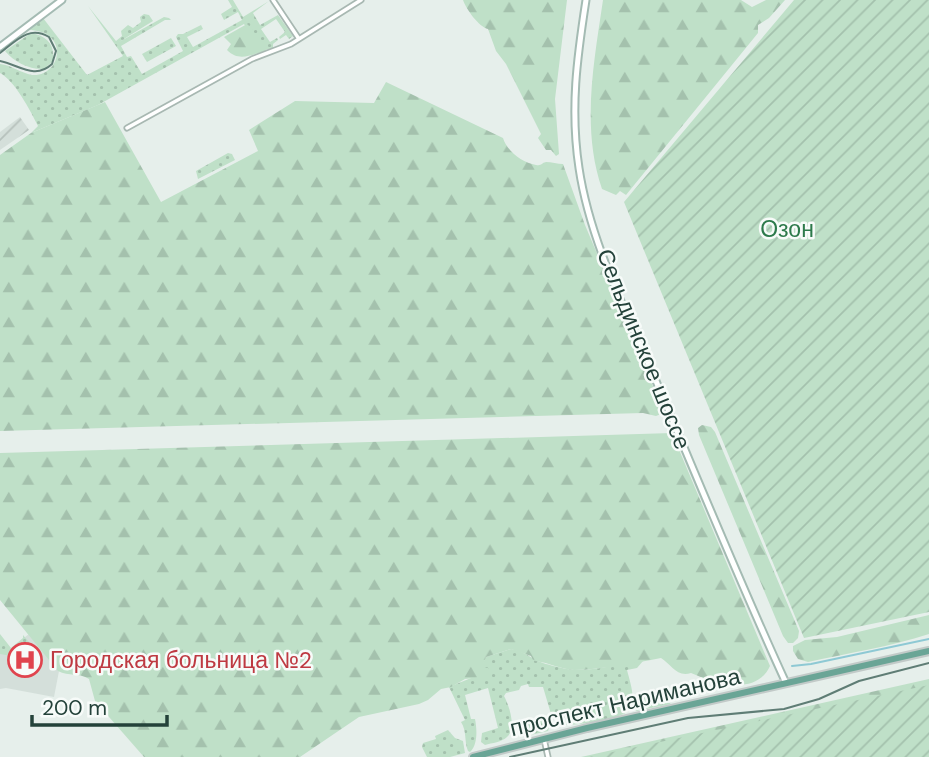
<svg xmlns="http://www.w3.org/2000/svg" width="929" height="757" viewBox="0 0 929 757" font-family="'DM Sans',sans-serif">
<defs>
<pattern id="industrial-furrows" width="10" height="10" patternUnits="userSpaceOnUse" patternTransform="scale(1.75)"><rect width="10" height="10" fill="#d4dfda"/><path d="M-1 1l2-2M0 10L10 0M9 11l2-2" fill="none" stroke="#b6c1bc"/></pattern>
<pattern id="grass-dots" width="8" height="8" patternUnits="userSpaceOnUse" patternTransform="scale(1.75)"><rect width="8" height="8" fill="#bfe0c8"/><path d="M2 2h.1M6 6h.1" fill="none" stroke="#a4c1ad" stroke-width="1.8" stroke-linecap="round"/></pattern>
<pattern id="forest-firs" width="22" height="20" patternUnits="userSpaceOnUse" patternTransform="scale(1.75)"><rect width="22" height="20" fill="#bfe0c8"/><path d="M5 1l3.5 6h-7zM16 11l3.5 6h-7z" fill="#a4c1ad"/></pattern>
<pattern id="garden-furrows" width="10" height="10" patternUnits="userSpaceOnUse" patternTransform="scale(1.75)"><rect width="10" height="10" fill="#bfe0c8"/><path d="M-1 1l2-2M0 10L10 0M9 11l2-2" fill="none" stroke="#a4c1ad"/></pattern>
</defs>
<rect width="100%" height="100%" fill="#e6efeb"/>
<path fill="#d4dfda" d="M29 634 59 671 54 697 6 688 0 689V646L11 648Z"/>
<path fill="url(#industrial-furrows)" d="M20 117 29 130 0 150V132Z"/>
<path fill="url(#grass-dots)" d="M228 0H233L243 17 269 1 253 13 260 25 278 15 293 36 289 39 286 35 280 39 279 37 285 32 276 19 261 29 270 42 277 38 278 40 273 44V48L261 51 244 24 98 105 31 133 38 126C30 110 15 81 0 73V64C11 65 21 73 32 75 54 77 66 49 49 36 43 31 35 31 28 29L43 18 87 75 123 56 88 6 116 41 122 36 121 31 128 25 133 28 141 22 140 17 144 14 149 15 153 21 119 42 164 17 169 18 171 20H165L121 46 127 57 131 56 142 74 183 51 176 37 178 34H183L201 25 203 29 187 37 193 47 242 20 238 12 224 20 221 14 232 7Z
M31 33C47 36 55 44 53 61L44 69C30 70 14 62 5 51Z
M171 38 176 46 147 62 142 54Z
M228 153 232 154 235 160 198 179 196 171Z
M0 634 11 648 23 638V635L34 648V656L29 659 0 654Z
M511 649C522 651 527 655 536 660 540 663 561 668 567 669 591 673 620 663 643 661L637 668 627 670C630 682 636 698 630 709 625 719 572 726 560 725L551 714 543 687H529L528 684 521 686 519 690 506 693 504 696C509 705 517 729 507 737 502 742 492 743 485 745L481 742 482 733 498 728 488 688 465 695 471 719H475C477 729 478 745 470 752L468 751C464 742 467 731 461 722L465 720 449 687 476 676 486 657Z
M655 693 671 704 636 711 644 697Z
M542 719 550 724 548 731 526 736 519 730 523 724Z
M448 730 455 738 463 741 465 753 450 757H427L422 747 423 743 436 739 435 736Z"/>
<path fill="url(#forest-firs)" d="M463 0H567L555 99 559 154 556 156 551 150H546L538 138 541 134 506 64 496 51 488 29C479 27 466 9 463 0Z
M603 0H741L752 7 766 0H785L769 18 758 25V33L626 195 620 191 616 195 602 189C581 128 594 62 603 0Z
M247 24C255 30 257 41 266 48L265 51C250 55 239 62 227 50L231 44 224 37Z
M386 82 503 138C507 151 522 163 536 165 542 166 541 163 546 162 551 162 558 164 563 164L585 225 663 410 661 414 656 416 643 413 0 431V155L31 133 105 102 161 202 258 151 249 130 295 101 374 103Z
M702 425 711 427 715 432 799 631 798 638 793 643H788L783 636 699 435 698 428Z
M672 433 770 666C756 697 714 683 691 673 677 678 671 664 661 658 635 663 599 670 574 670 561 669 549 663 536 661L533 660 531 656 511 649 486 657 482 667 488 668V672L483 677 465 679 451 687 441 689 428 700 419 704 359 717 300 757H144L95 701 89 679C79 672 69 677 58 671L0 600V453Z
M929 615V634C890 647 848 653 808 662L798 659 793 651V646L805 640 837 637Z
M929 679V701L632 757H581Z"/>
<path fill="url(#garden-furrows)" d="M794 0H929V612L804 638 624 202Z
M929 685V757H589Z"/>
<g fill="none" stroke-linecap="round" stroke-linejoin="round">
<path stroke="#8ec9d4" stroke-width="2" d="M792 666 811 664 929 639"/>
<g stroke="#a8b8b2" stroke-width="7">
<path id="street" d="M273 0 299 39
M127 128 252 59 291 44 361 0
M544 739 548 757"/>
</g>
<g stroke="#a4bbb3" stroke-width="9">
<path id="secondary" d="M586 0C577 58 570 109 579 168 590 242 627 313 656 381 699 482 740 583 786 683
M0 47 62 0"/>
</g>
<g stroke="#c2cac8" stroke-width="10">
<path id="primary" d="M473 757 587 728 929 651"/>
</g>
<use href="#street" stroke="#fff" stroke-width="3.5"/>
<use href="#secondary" stroke="#fff" stroke-width="5"/>
<use href="#primary" stroke="#6aa596" stroke-width="6"/>
<path stroke="#5f7d75" stroke-width="2" d="M0 53C16 41 29 25 49 37L56 51 52 64C35 80 19 65 0 61
M510 757 688 718 784 709 819 699 859 681 929 663"/>
</g>
<defs>
<g id="hospital-ring" transform="scale(1.75)"><circle r="9.5" fill="#f7fbf9" stroke="#e0444e" stroke-width="1.5"/><path d="M-5-5h3v3.5h4V-5h3V5h-3V1.5h-4V5h-3Z" fill="#e0444e"/></g>
</defs>
<g fill-rule="evenodd">
<use href="#hospital-ring" x="25" y="660"/>
</g>
<g text-anchor="middle" stroke-width="5" stroke-linejoin="round" paint-order="stroke">
<g font-size="23" fill="#2d7a4b" stroke="#f7fbf9">
<text x="787" y="237">Озон</text>
</g>
<g font-size="23" fill="#24423a" stroke="#f7fbf9">
<text transform="translate(644 349) rotate(68)" y="8">Сельдинское шоссе</text>
<text transform="translate(625 702) rotate(-13)" y="8">проспект Нариманова</text>
</g>
<g font-size="23" fill="#be3a42" stroke="#f7fbf9" text-anchor="start">
<text x="50" y="668">Городская больница №2</text>
</g>
</g>
<path d="M32 715v10h135v-10" fill="none" stroke="#24423a" stroke-width="3.5"/>
<text x="42" y="715" font-size="21" fill="#24423a" stroke="#f7fbf9" stroke-width="5" paint-order="stroke">200 m</text>
</svg>
